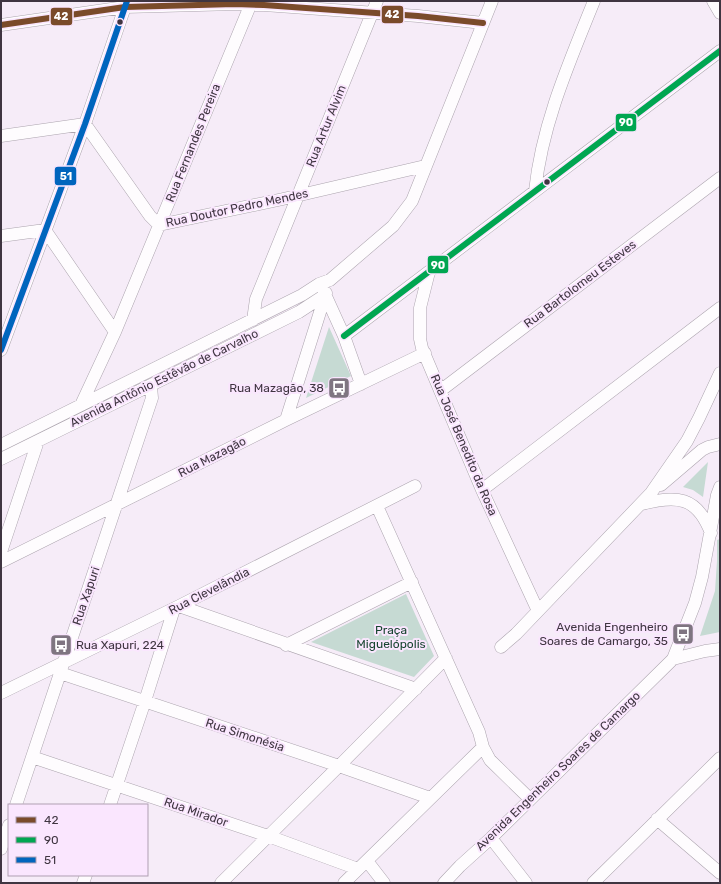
<svg xmlns="http://www.w3.org/2000/svg" width="721" height="884" viewBox="0 0 721 884" font-family="Rubik,sans-serif">
<rect width="100%" height="100%" fill="#f6ecf8"/>
<path fill="#c6dad3" d="M329 327 351 376 306 398Z
M708 462 703 497 693 490 683 487Z
M720 539V632L700 636 715 591 717 561V540Z
M406 594 434 656 414 677 311 642Z"/>
<g fill="none" stroke-linecap="round" stroke-linejoin="round">
<g stroke="#aca4ae" stroke-width="13">
<path id="minor" d="M713 1 720 13
M1 25 125 7 235 4 264 5 418 16 483 23
M1 136 85 124 150 216 159 225 283 199 425 166
M535 191C542 124 569 63 594 1
M1 236 45 230 115 332
M429 272 420 308V339L422 348 482 490 538 611
M324 292 344 336 361 384
M253 320 256 299 377 1
M344 336 720 51
M1 350 85 124 127 1
M440 391 720 178
M81 405 115 332 252 1
M286 420 326 293
M1 445 302 295 319 284 330 280 393 226 412 201 492 1
M1 459 299 312 325 295
M661 485 702 450 708 447 720 444
M482 490 720 308
M642 504C676 495 697 496 711 533
M377 506 479 732 483 747 490 760 530 799
M1 552 38 441
M1 562 286 420 425 353
M179 606 416 689
M286 645 412 582
M501 647 516 634 651 493 687 441 699 418 720 373
M673 659 705 651 720 649
M60 673 339 766 430 798
M1 693 179 606 415 486
M32 757 268 836 358 869
M16 805 152 398 151 386
M110 805 145 701 174 609
M657 819 720 873
M491 838 526 883
M1 849 9 825
M367 861 384 883
M83 883 86 875
M221 883 339 766 446 658
M344 883 483 747
M444 883 460 866 491 838 673 659 695 603 702 577 717 495 720 487
M593 883 720 758"/>
</g>
<use href="#minor" stroke="#fefcfe" stroke-width="12"/>
<g stroke="#fae6fe" stroke-width="9">
<path id="bus-1" d="M1 25 125 7 235 4 264 5 418 16 483 23"/>
</g>
<g stroke="#fae6fe" stroke-width="9">
<path id="bus-2" d="M344 336 720 51"/>
</g>
<g stroke="#fae6fe" stroke-width="9">
<path id="bus-3" d="M1 350 85 124 127 1"/>
</g>
<use href="#bus-1" stroke="#7a4b2a" stroke-width="6"/>
<use href="#bus-2" stroke="#00a651" stroke-width="6"/>
<use href="#bus-3" stroke="#0065bd" stroke-width="6"/>
</g>
<defs>
<g id="bus-square" transform="scale(1.15)"><rect x="-9" y="-9" width="18" height="18" rx="4" fill="#7f7581" stroke="#fae6fe"/><path d="M-5-6H5V4H4V6H2V4H-2V6H-4V4H-5ZM-3.5-4V0h7V-4ZM-3.5 1.2v1.5H-2V1.2ZM2 1.2v1.5H3.5V1.2Z" fill="#fff"/></g>
</defs>
<g fill-rule="evenodd">
<use href="#bus-square" x="339" y="388"/>
<use href="#bus-square" x="683" y="634"/>
<use href="#bus-square" x="61" y="645"/>
</g>
<g fill="#3f3541" stroke="#fae6fe" stroke-width="1.5">
<circle cx="120" cy="22" r="3.5"/>
<circle cx="547" cy="182" r="3.5"/>
</g>
<g text-anchor="middle" stroke-width="4" stroke-linejoin="round" paint-order="stroke">
<g font-size="12" fill="#3f3541" stroke="#fae6fe">
<text transform="translate(326 126) rotate(-68)" y="4">Rua Artur Alvim</text>
<text transform="translate(193 143) rotate(-68)" y="4">Rua Fernandes Pereira</text>
<text transform="translate(237 208) rotate(-12)" y="4">Rua Doutor Pedro Mendes</text>
<text transform="translate(580 284) rotate(-37)" y="4">Rua Bartolomeu Esteves</text>
<text transform="translate(164 378) rotate(-26)" y="4">Avenida Antônio Estêvão de Carvalho</text>
<text transform="translate(464 445) rotate(67)" y="4">Rua José Benedito da Rosa</text>
<text transform="translate(212 457) rotate(-27)" y="4">Rua Mazagão</text>
<text transform="translate(209 591) rotate(-27)" y="4">Rua Clevelândia</text>
<text transform="translate(86 596) rotate(-71)" y="4">Rua Xapuri</text>
<text transform="translate(245 735) rotate(18)" y="4">Rua Simonésia</text>
<text transform="translate(558 771) rotate(-44)" y="4">Avenida Engenheiro Soares de Camargo</text>
<text transform="translate(196 812) rotate(19)" y="4">Rua Mirador</text>
</g>
<g font-size="12" fill="#3f3541" stroke="#fae6fe" text-anchor="end">
<text x="324" y="392">Rua Mazagão, 38</text>
<text x="668" y="631">Avenida Engenheiro<tspan x="668" dy="14">Soares de Camargo, 35</tspan></text>
<text x="76" y="649" text-anchor="start">Rua Xapuri, 224</text>
</g>
<g font-size="12" fill="#16442f" stroke="#fae6fe">
<text x="391" y="634">Praça<tspan x="391" dy="14">Miguelópolis</tspan></text>
</g>
</g>
<g stroke="#fae6fe" stroke-width="1.5">
<rect x="381" y="5" width="23" height="19" rx="4" fill="#7a4b2a"/>
<rect x="50" y="7" width="23" height="19" rx="4" fill="#7a4b2a"/>
<rect x="615" y="113" width="22" height="19" rx="4" fill="#00a651"/>
<rect x="54" y="166" width="23" height="20" rx="4" fill="#0065bd"/>
<rect x="427" y="255" width="22" height="19" rx="4" fill="#00a651"/>
</g>
<g font-size="11" text-anchor="middle" font-weight="bold" fill="#fff">
<text x="392" y="18">42</text>
<text x="61" y="20">42</text>
<text x="626" y="126">90</text>
<text x="66" y="180">51</text>
<text x="438" y="269">90</text>
</g>
<rect width="721" height="884" fill="none" stroke="#3f3541" stroke-width="4"/>
<rect x="8" y="804" width="140" height="72" fill="#fae6fe" stroke="#af9fb2"/>
<rect x="16" y="817" width="20" height="6" fill="#7a4b2a" stroke="#af9fb2"/>
<text x="44" y="824" font-size="12" fill="#3f3541">42</text>
<rect x="16" y="837" width="20" height="6" fill="#00a651" stroke="#af9fb2"/>
<text x="44" y="844" font-size="12" fill="#3f3541">90</text>
<rect x="16" y="857" width="20" height="6" fill="#0065bd" stroke="#af9fb2"/>
<text x="44" y="864" font-size="12" fill="#3f3541">51</text>
</svg>
